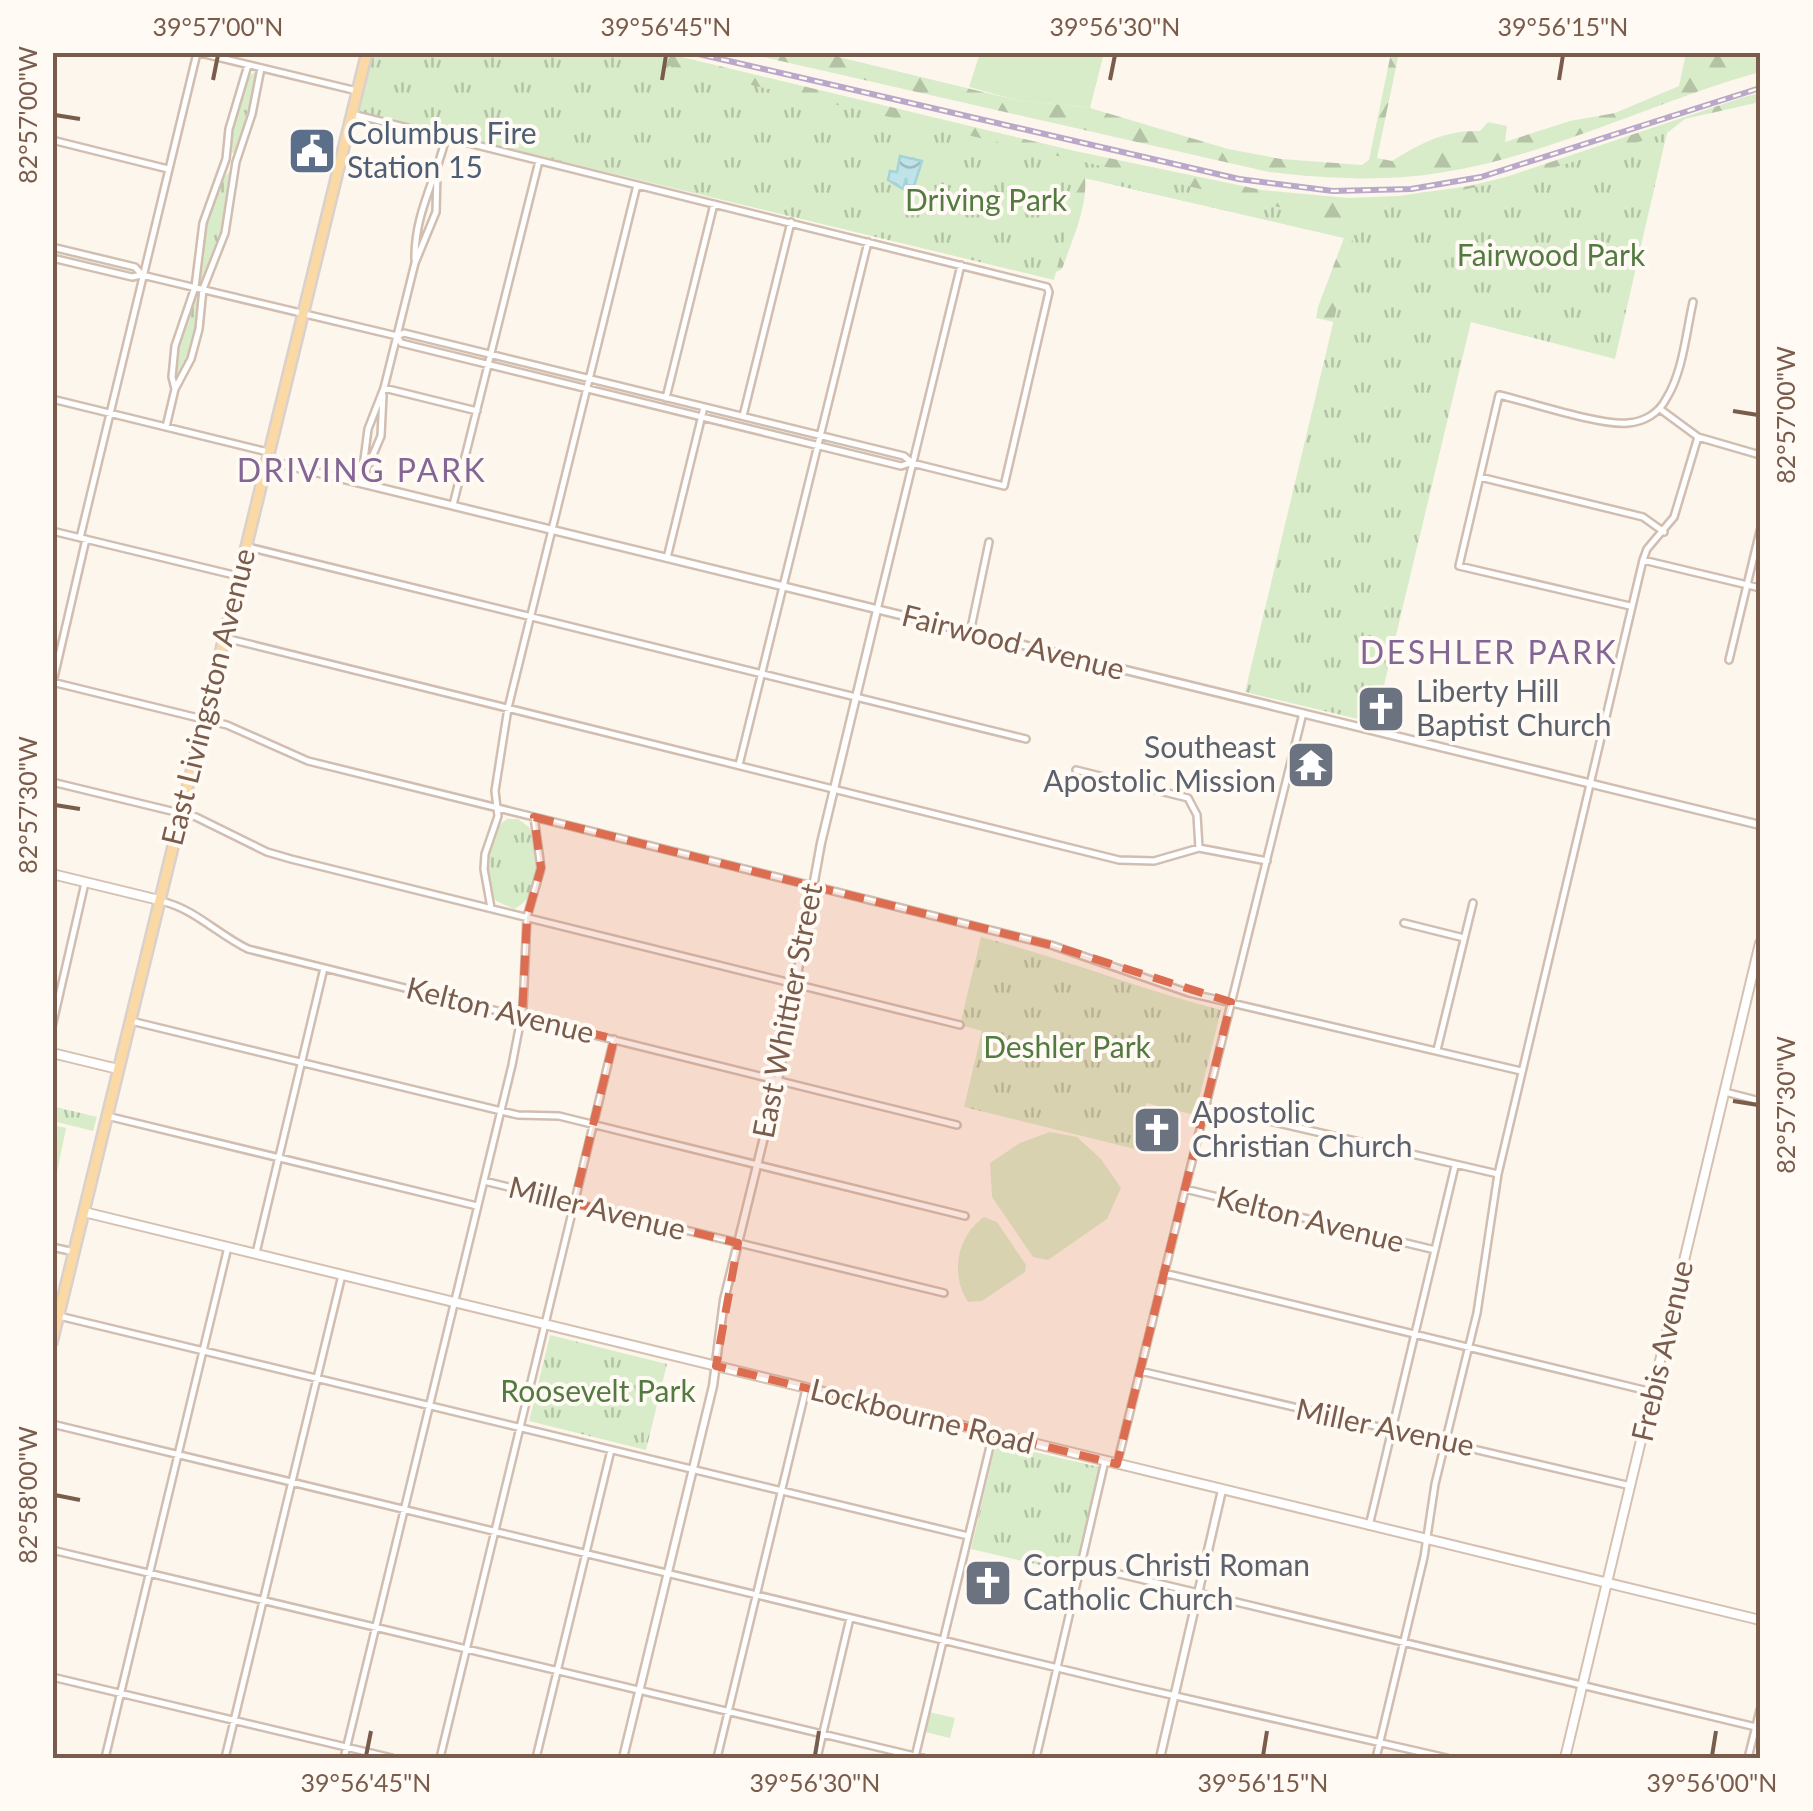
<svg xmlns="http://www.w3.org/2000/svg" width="1813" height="1811" viewBox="0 0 1813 1811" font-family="Lato,sans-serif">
<defs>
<pattern id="forest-firs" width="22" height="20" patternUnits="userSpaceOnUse" patternTransform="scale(2.5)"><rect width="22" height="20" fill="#d8ecc9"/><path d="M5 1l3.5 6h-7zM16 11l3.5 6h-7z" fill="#b4c2a5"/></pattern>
<pattern id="park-tufts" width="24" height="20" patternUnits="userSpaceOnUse" patternTransform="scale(2.5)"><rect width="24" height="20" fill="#d8ecc9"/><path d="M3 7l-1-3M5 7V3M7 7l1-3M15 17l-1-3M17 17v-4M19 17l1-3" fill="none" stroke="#b4c2a5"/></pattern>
<pattern id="water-waves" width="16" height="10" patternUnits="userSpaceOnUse" patternTransform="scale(2.5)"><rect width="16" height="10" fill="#bfe3e8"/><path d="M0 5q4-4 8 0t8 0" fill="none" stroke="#a0bbbe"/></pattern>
</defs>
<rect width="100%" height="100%" fill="#fdf6ec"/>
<path fill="#d8ecc9" d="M1013 52 1104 53 1090 108 1016 100 969 87 980 53 1009 55Z
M1050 1132 1077 1137 1101 1159 1121 1188 1107 1219 1048 1260 1033 1257 992 1197 990 1163 1020 1143Z
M984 1217 997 1222 1026 1265 1025 1272 982 1301 968 1302C950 1274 957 1236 984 1217Z
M929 1712 955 1718 950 1738 925 1732Z"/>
<path fill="url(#forest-firs)" d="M604 53H665L1075 151 1262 190 1348 198 1398 196 1469 186 1506 177 1744 97 1760 93V102L1685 119 1667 133 1664 143 1337 309 1334 322 1316 318 1318 307 1344 238 1085 178C1088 207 1071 243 1062 269L1056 272Z
M746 53H822L1016 100 1090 108 1228 149 1281 159 1362 165 1369 160 1391 53H1399L1377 158 1392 161C1421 143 1445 130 1480 131L1488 122 1507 126 1505 142 1570 121 1615 113 1679 86 1686 53H1760V72C1655 101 1554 154 1445 172 1387 182 1326 179 1269 172Z"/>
<path fill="url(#park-tufts)" d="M372 53H613L1356 225 1363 202C1469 198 1566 164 1667 133L1615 359 1471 322 1375 723 1245 692 1353 240 1080 177 1054 280 358 112Z
M255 72 257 77 236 152 232 153 231 130 247 77Z
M230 171 220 240 203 280 199 278C200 245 205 195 230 171Z
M196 297 199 298 193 342 177 378 178 347Z
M507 819H518L529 827C540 853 545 894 514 909L496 901C484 876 480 837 507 819Z
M981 937C1062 958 1140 989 1221 1010L1195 1115 1146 1103 1135 1149 964 1107 982 1031 960 1025Z
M56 1107 97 1117 93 1131 53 1121Z
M53 1125 66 1128 53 1192 52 1125Z
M550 1335 667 1364 646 1450 529 1421Z
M996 1443 1099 1467 1074 1573 971 1549Z"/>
<path fill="url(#water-waves)" stroke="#a5d3da" stroke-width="2.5" d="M900 156 922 161 914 186 907 185 906 178 903 189 888 180 890 171 897 172Z"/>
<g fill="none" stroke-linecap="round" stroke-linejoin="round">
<g stroke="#d1beb0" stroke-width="10">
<path id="minor" d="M196 52 357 91
M1289 52H1303
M52 140 168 169
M52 247 135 267 142 275
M52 258 132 277 142 275 397 336 404 333 904 456 912 463 1004 486 1049 292 1047 287 352 114
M415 260C414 214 436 180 446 137
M397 336 401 343 901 466 910 463
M384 388 477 411
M175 389 172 377 175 346 195 287 203 223 226 159 229 129 248 65
M666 398 714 204
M52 399 268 452
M1660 409 1698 437 1760 455
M743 416 791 222
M166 427 175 389 191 359 199 329 203 289 225 233 236 162 252 114 261 68
M364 476 381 436 383 395
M1480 477 1643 517 1664 532
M361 483 368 429 384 388 415 263 436 212 437 173
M453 505 539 161
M52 531 238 576
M80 538 197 53
M248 547 1026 739
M667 558 704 407
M1643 560 1760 588
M1630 606 1459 566 1499 395C1530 402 1601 426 1628 423 1644 422 1659 413 1666 399 1683 372 1686 333 1693 302
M877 610 961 265
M970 633 989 542
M225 638 1119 860 1154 861 1199 848 1267 861
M1729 660 1760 531
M52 682 227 725 308 761 1051 945 1189 993 1521 1071
M52 686 86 539
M739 765 868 242
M1076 770 1188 798 1197 815 1199 848
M52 782 196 817 267 852 291 859 960 1025
M161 901C195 909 217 934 248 949L957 1125
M491 908 484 869 485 854 498 816 495 791 508 708 637 185
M1404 923 1464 938
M131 1021 518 1115 559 1116 965 1216
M52 1027 85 883
M1437 1050 1473 903
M1725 1092 1760 1101
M1205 1106 1498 1174
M107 1116 477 1206
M484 1181 944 1293
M1185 1189 1435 1250
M52 1247 74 1252
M256 1253 324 968
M1164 1273 1652 1392
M59 1316 968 1536
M1140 1371 1631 1486
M52 1424 1132 1686 1447 1758
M1117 1464 1303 713
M1369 1526 1455 1166
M52 1550 923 1758
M1082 1565 1760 1728
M52 1677 392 1758
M915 1757 993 1434
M105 1758 228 1247
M225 1758 342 1275
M344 1758 512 1065 523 1008 527 917 541 868 534 817
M440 1758 614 1039
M536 1758 611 1450
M717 1758 806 1389
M817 1758 850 1618
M1036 1758 1105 1461
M1376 1758 1424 1557 1435 1484 1477 1313 1498 1174 1643 560 1647 549 1674 517 1698 437
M1748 1758 1760 1710"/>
</g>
<g stroke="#d1beb0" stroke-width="11">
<path id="tertiary" d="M266 460 1760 825
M623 1758 713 1386 724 1300 778 1080 821 843 877 610
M1160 1758 1222 1490"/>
</g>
<g stroke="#d6c0b0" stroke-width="12">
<path id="secondary" d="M52 874 159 900
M52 1053 118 1069
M84 1212 1760 1620
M1565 1758 1760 943"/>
</g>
<g stroke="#dad1cd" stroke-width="14">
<path id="primary" d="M52 1342 367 52"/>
</g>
<use href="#minor" stroke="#fff" stroke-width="5"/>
<use href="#tertiary" stroke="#fff" stroke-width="6"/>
<use href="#secondary" stroke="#fff" stroke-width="8"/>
<use href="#primary" stroke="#fbd9a5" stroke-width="9"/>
<g stroke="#b9a8c9" stroke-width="6">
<path id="rail" d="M690 52 1239 179 1333 191 1411 189 1481 177 1760 88"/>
</g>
<use href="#rail" stroke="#fffaf3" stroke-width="2.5" stroke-dasharray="8" stroke-linecap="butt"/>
</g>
<path fill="#dc6d51" fill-opacity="0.2" stroke="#dc6d51" stroke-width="8" stroke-dasharray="20 12" stroke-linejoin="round" d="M534 817 1051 945 1231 1002 1117 1464 716 1366 738 1243 574 1203 614 1039 522 1016 527 917 541 868Z"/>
<path fill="none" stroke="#7a5c4d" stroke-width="4" d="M213 80 218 55M662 80 666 55M1110 80 1115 55M1559 80 1563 55M55 115 80 119M1733 411 1758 415M55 805 80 809M1733 1101 1758 1105M55 1495 80 1500M366 1756 371 1731M815 1756 819 1731M1263 1756 1267 1731M1712 1756 1716 1731"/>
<defs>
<g id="civic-square" transform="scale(2.5)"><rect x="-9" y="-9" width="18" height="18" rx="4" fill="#5c6f8a" stroke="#fffaf3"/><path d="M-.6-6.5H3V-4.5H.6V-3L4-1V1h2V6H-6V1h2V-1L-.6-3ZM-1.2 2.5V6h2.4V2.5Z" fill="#fff"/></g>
<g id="church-square" transform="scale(2.5)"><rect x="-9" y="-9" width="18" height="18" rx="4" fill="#6b7280" stroke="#fffaf3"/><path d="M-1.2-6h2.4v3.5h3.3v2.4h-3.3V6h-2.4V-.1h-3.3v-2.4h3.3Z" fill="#fff"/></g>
<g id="temple-square" transform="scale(2.5)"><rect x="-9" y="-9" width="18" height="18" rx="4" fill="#6b7280" stroke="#fffaf3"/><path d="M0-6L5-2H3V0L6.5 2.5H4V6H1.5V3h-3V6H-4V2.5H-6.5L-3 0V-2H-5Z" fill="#fff"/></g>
</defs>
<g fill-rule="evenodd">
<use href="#civic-square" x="312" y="151"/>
<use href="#church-square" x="1381" y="709"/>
<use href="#temple-square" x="1311" y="765"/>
<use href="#church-square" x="1157" y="1130"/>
<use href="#church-square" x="988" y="1583"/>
</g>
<g text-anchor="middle" stroke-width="8" stroke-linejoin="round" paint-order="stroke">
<g font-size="30" fill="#4e5e75" stroke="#fffaf3" text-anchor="start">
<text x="347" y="144">Columbus Fire<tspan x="347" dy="34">Station 15</tspan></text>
</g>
<g font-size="30" fill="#537a41" stroke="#fffaf3">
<text x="986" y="211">Driving Park</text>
<text x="1551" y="266">Fairwood Park</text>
<text x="1067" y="1058">Deshler Park</text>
<text x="598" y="1402">Roosevelt Park</text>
</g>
<g font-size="30" fill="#7a5c4d" stroke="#fffaf3">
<text transform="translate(1013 643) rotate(14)" y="10">Fairwood Avenue</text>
<text transform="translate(209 697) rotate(-76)" y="10">East Livingston Avenue</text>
<text transform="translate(500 1011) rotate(14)" y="10">Kelton Avenue</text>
<text transform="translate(788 1011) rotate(-79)" y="10">East Whittier Street</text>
<text transform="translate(597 1209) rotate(14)" y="10">Miller Avenue</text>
<text transform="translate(1310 1220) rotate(14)" y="10">Kelton Avenue</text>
<text transform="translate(1663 1351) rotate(-77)" y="10">Frebis Avenue</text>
<text transform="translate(922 1417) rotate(14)" y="10">Lockbourne Road</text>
<text transform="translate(1385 1428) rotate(12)" y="10">Miller Avenue</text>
</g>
<g font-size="30" fill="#5b616d" stroke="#fffaf3" text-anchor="start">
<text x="1416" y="702">Liberty Hill<tspan x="1416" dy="34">Baptist Church</tspan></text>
<text x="1276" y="758" text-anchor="end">Southeast<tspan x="1276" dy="34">Apostolic Mission</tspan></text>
<text x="1192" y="1123">Apostolic<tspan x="1192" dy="34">Christian Church</tspan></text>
<text x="1023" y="1576">Corpus Christi Roman<tspan x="1023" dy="34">Catholic Church</tspan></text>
</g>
<g font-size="32" letter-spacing="2.5" fill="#846695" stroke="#fffaf3">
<text x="362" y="482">DRIVING PARK</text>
<text x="1489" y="664">DESHLER PARK</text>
</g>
</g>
<rect width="1813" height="1811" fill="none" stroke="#fffaf3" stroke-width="110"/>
<rect x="55" y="55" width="1703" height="1701" fill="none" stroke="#7a5c4d" stroke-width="4"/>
<g font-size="25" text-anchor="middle" fill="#7a5c4d">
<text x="218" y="36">39°57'00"N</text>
<text x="666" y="36">39°56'45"N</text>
<text x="1115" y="36">39°56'30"N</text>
<text x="1563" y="36">39°56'15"N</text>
<text transform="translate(28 115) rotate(-90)" y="9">82°57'00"W</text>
<text transform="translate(1786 415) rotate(-90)" y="9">82°57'00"W</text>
<text transform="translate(28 805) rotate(-90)" y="9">82°57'30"W</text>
<text transform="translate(1786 1105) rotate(-90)" y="9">82°57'30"W</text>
<text transform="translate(28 1495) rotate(-90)" y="9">82°58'00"W</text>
<text x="366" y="1792">39°56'45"N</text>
<text x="815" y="1792">39°56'30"N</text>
<text x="1263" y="1792">39°56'15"N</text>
<text x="1712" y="1792">39°56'00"N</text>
</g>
</svg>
